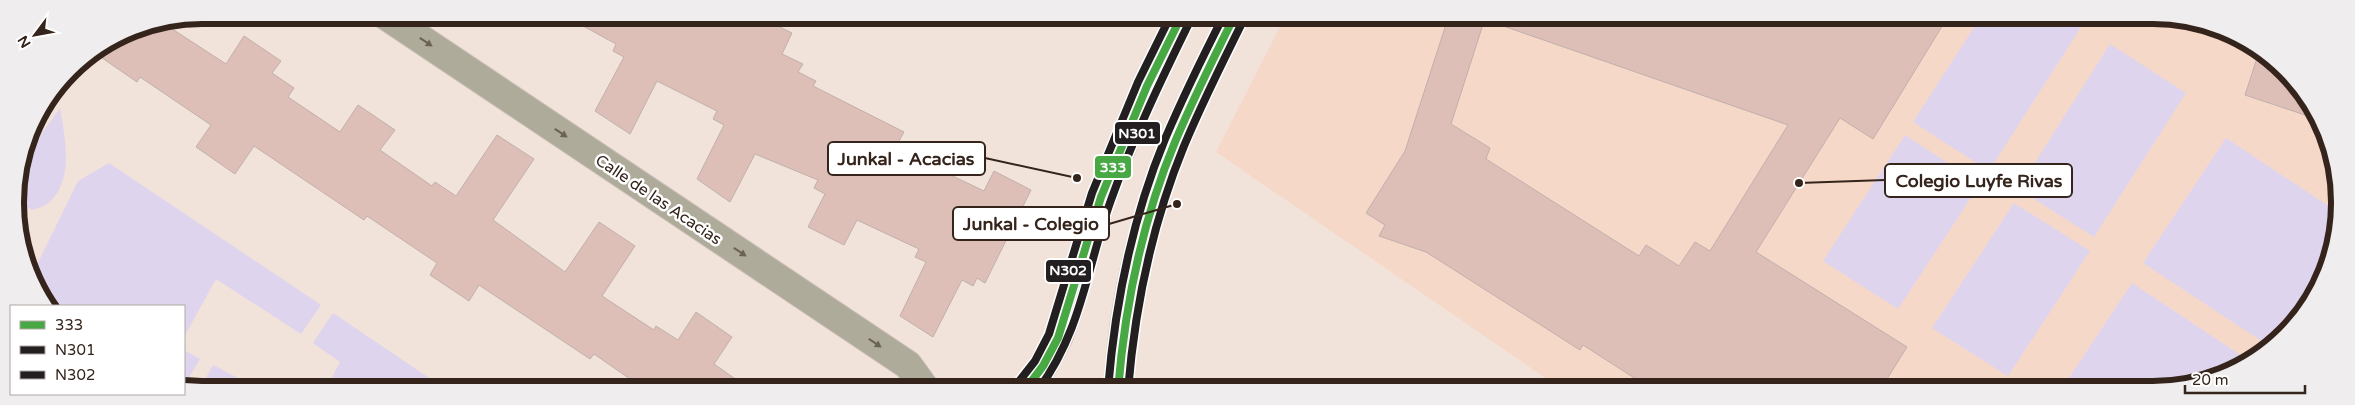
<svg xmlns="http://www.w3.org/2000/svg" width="2355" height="405" viewBox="0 0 2355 405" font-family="'Varela Round',sans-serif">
<rect width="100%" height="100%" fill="#f1e2da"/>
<path fill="#f6d8c8" d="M1286 15H2165L2236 34 2294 79 2330 143 2340 215 2321 285 2285 335 2225 376 2165 390H1563L1216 152Z"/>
<path fill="#ded4ee" d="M1982 15H2063L2081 27 1989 171 1913 122Z
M2110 44 2186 93 2094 237 2018 189Z
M60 108C65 139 75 182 47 204 43 207 36 208 32 210L17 200C12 166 42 135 60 108Z
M1905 135 1980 184 1898 309 1823 261Z
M2226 138 2339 213 2321 285 2285 335 2269 346 2143 263Z
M109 163 321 305 301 334 216 279 184 337V306H50L32 275 78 181Z
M2014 203 2090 251 2008 376 1932 328Z
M2132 283 2248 360 2225 376 2165 390H2061Z
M333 313 447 390H325L340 362 313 343Z
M184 350 200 359 185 384H184Z
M213 365 261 390H199Z"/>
<path fill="#debfb8" stroke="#c0b0ab" d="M563 15H756L792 33 782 54 803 64 798 72 816 81 813 86 904 132 899 141 916 150 913 157 984 191 994 171 1031 190 985 283 977 278 973 286 962 280 933 337 900 316 926 262 915 257 919 249 857 220 844 245 808 227 825 194 814 188 818 180 755 154 730 202 697 179 724 125 713 119 717 111 657 81 630 134 595 111 624 57 613 51 616 44Z
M1449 15H1486L1451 124 1490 148 1486 159 1639 256 1646 245 1679 266 1695 242 1710 251 1788 125 1486 20 1487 15H1949L1873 139 1840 118 1756 252 1907 347 1880 390H1653L1583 345 1580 350 1426 252 1379 236 1385 225 1366 213 1405 151Z
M163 23 226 64 244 36 281 61 272 73 294 88 288 97 340 132 358 105 395 130 380 150 432 186 435 182 456 196 497 135 534 159 493 220 565 272 599 222 635 246 602 296 654 330 656 326 678 340 696 312 732 337 714 364 751 390H646L594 354 590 359 479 285 469 301 430 275 437 263 367 216 364 220 254 146 235 174 196 147 211 125 140 77 137 82 95 53 131 29Z
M2259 52 2294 79 2317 119 2245 95Z"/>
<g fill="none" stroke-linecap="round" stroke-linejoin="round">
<g stroke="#cabdb5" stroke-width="30">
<path id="street" d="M385 15 908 365 926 390
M1025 390 1043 366 1058 338 1067 313 1101 197 1147 86 1182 15
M1118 390C1123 294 1149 198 1188 111 1203 79 1219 47 1235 15"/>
</g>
<use href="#street" stroke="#aeab9a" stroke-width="28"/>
<g stroke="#fff" stroke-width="11">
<path id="bus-1" d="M1025 390 1043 366 1058 338 1101 197 1147 86 1182 15
M1118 390C1125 305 1142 221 1175 142 1193 99 1214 57 1235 15"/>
</g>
<g stroke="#fff" stroke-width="11">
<path id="bus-2" d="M1038 390C1082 331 1087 266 1111 200 1133 138 1162 78 1191 19
M1128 390C1135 306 1152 224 1184 146 1202 103 1223 61 1244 19"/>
</g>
<g stroke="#fff" stroke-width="11">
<path id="bus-3" d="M1017 384 1035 361 1049 334 1092 193 1138 82 1171 15
M1108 389C1115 303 1132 219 1165 139 1183 97 1203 56 1224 15"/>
</g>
<use href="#bus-1" stroke="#48a843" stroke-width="8"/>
<use href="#bus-2" stroke="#231f20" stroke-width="8"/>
<use href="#bus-3" stroke="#231f20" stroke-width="8"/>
</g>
<defs><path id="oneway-solid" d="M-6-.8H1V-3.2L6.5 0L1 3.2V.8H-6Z" transform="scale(1.25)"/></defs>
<g fill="#6b6154">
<use href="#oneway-solid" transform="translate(426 42) rotate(34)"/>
<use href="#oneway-solid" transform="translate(561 133) rotate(34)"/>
<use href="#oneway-solid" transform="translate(740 252) rotate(34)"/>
<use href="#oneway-solid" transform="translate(875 343) rotate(34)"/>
</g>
<g text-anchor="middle" stroke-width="5" stroke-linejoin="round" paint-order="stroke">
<g font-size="16" fill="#35241b" stroke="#fff">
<text transform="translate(659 199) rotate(34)" y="6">Calle de las Acacias</text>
</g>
</g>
<path d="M0 0H2355V405H0ZM202 24H2153A178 178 0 0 1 2331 202V203A178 178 0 0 1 2153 381H202A178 178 0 0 1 24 203V202A178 178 0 0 1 202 24Z" fill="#efeded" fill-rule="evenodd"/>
<path fill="none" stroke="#35241b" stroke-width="6" d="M202 24H2153A178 178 0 0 1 2331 202V203A178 178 0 0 1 2153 381H202A178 178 0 0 1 24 203V202A178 178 0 0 1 202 24Z"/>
<path fill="none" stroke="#35241b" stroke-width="2" d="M1077 178L985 158M1799 183L1885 180M1177 204L1109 224"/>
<g fill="#35241b" stroke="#fff" stroke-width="2">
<circle cx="1077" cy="178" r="5"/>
<circle cx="1799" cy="183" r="5"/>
<circle cx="1177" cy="204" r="5"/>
</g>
<g fill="#fff" stroke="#35241b" stroke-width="2">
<rect x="828" y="142" width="157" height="33" rx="5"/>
<rect x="1885" y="164" width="187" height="33" rx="5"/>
<rect x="953" y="207" width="156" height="33" rx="5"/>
</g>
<g font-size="18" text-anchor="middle" font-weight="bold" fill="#35241b">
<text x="906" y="165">Junkal - Acacias</text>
<text x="1979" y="187">Colegio Luyfe Rivas</text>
<text x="1031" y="230">Junkal - Colegio</text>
</g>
<g stroke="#fff" stroke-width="2">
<rect x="1114" y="121" width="47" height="24" rx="5" fill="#231f20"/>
<rect x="1094" y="155" width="38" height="24" rx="5" fill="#48a843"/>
<rect x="1045" y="259" width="47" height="24" rx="5" fill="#231f20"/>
</g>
<g font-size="14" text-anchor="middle" font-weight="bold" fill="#fff">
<text x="1137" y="138">N301</text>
<text x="1113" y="172">333</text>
<text x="1068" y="275">N302</text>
</g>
<rect x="10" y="305" width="175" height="90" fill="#ffffff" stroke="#aea7a4"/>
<rect x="20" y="321" width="25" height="8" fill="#48a843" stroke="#aea7a4"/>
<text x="55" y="330" font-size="15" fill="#35241b">333</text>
<rect x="20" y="346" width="25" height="8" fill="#231f20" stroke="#aea7a4"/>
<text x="55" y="355" font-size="15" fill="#35241b">N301</text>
<rect x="20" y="371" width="25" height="8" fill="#231f20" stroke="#aea7a4"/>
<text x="55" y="380" font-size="15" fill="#35241b">N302</text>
<g transform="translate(35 35) rotate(238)" stroke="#ffffff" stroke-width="4" paint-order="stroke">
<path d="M0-4L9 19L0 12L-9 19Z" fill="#35241b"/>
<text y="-8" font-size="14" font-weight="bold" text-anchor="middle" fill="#35241b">N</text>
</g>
<path d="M2185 385v8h120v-8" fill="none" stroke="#35241b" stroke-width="2.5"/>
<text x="2192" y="385" font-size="15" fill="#35241b" stroke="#ffffff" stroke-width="4" paint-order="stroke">20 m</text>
</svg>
